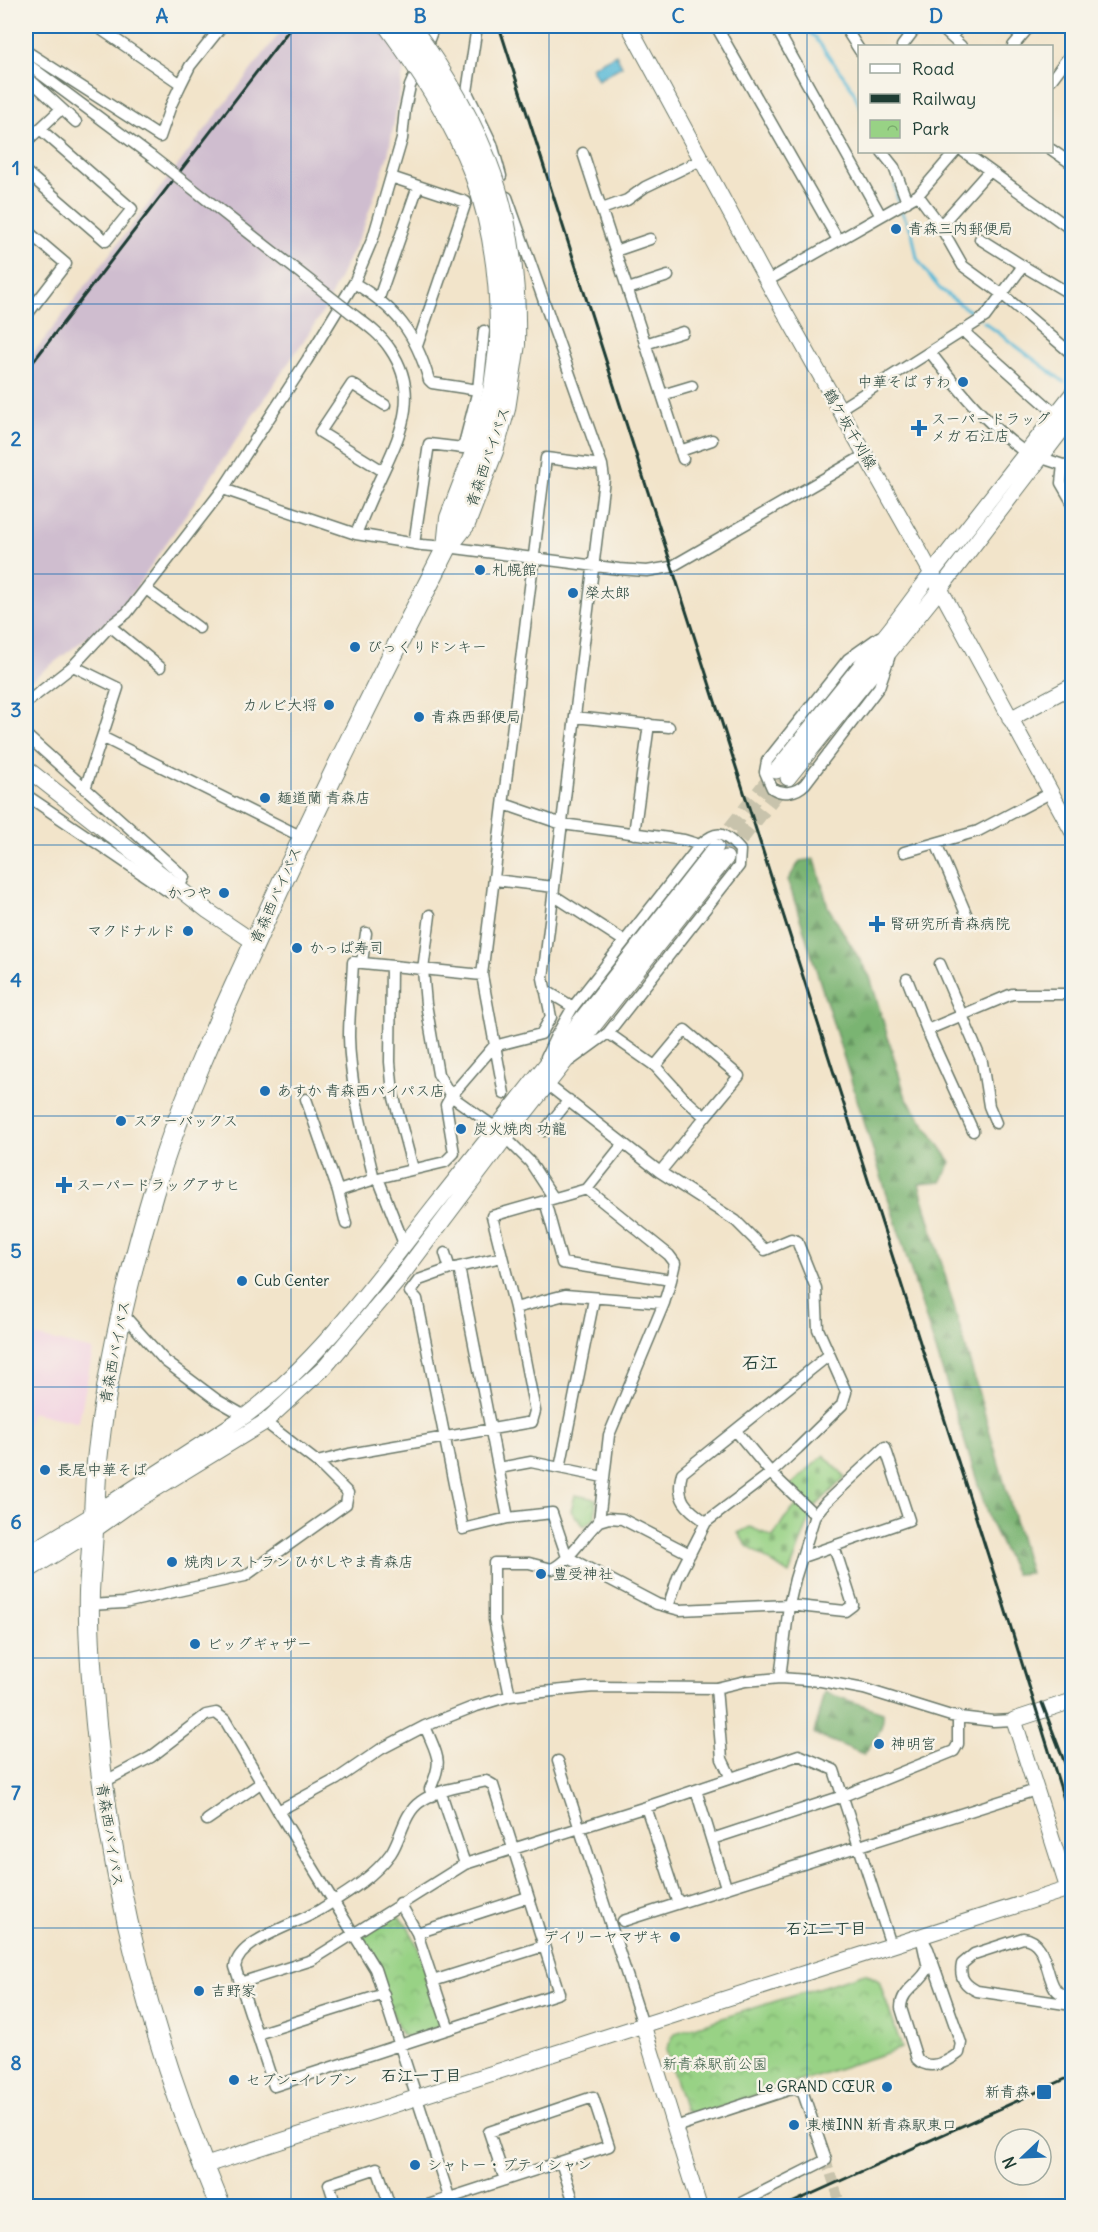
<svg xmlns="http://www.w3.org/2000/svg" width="1098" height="2232" viewBox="0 0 1098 2232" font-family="Delius,'Klee One',sans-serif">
<defs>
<pattern id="forest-firs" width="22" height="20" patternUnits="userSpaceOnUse" patternTransform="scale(1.5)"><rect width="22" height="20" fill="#7ab472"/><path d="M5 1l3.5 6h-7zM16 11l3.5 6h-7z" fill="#63945e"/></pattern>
<pattern id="cemetery-stones" width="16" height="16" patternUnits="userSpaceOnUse" patternTransform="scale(1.5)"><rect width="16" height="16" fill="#98d285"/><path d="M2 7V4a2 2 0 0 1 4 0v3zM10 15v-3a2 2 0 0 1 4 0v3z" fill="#7bac6e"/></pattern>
<pattern id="park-crowns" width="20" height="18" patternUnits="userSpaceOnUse" patternTransform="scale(1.5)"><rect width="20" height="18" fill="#98d285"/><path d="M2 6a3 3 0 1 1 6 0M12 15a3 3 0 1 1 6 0" fill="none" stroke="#7bac6e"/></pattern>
</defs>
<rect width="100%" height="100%" fill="#f7f3e8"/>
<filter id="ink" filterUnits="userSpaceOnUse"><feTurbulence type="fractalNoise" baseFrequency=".0167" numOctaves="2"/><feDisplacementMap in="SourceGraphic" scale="12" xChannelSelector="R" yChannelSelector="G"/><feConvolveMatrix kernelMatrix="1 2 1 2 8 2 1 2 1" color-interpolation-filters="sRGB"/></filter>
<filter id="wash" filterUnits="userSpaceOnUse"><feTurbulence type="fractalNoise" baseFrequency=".008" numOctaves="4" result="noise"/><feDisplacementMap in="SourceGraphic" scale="24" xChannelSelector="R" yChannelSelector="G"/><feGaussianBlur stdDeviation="1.35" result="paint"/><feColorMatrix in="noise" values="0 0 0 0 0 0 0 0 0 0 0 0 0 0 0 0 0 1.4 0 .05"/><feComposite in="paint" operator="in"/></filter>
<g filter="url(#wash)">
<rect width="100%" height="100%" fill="#f2e4ca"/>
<path fill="#f2cfe1" d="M26 1334 93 1350 79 1421 76 1422 30 1412 26 1431Z"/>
<path fill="#cfbdcf" d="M285 26H406L404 69 388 155 363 229 323 312 119 613 26 684V363Z"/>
<path fill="url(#forest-firs)" stroke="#4c7853" stroke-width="1.5" d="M815 859 828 907 870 977 906 1098 951 1162 941 1182 919 1184 1030 1573 1015 1574 989 1519 788 880 800 861Z
M824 1692 883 1712C885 1728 873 1742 864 1754L814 1734Z"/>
<path fill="url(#cemetery-stones)" stroke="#5c885c" stroke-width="1.5" d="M824 1455 845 1477 813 1509 790 1486Z
M798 1504 811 1515 789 1574 747 1546 738 1533 750 1527 773 1537 784 1519Z"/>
<path fill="url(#park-crowns)" stroke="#5c885c" stroke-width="1.5" d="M575 1495 596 1499 595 1518 584 1526 571 1511Z
M394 1913C417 1923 433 1996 441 2021L438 2027 409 2038 401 2034 362 1938 364 1933Z
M865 1973 879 1981 902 2048 696 2115 685 2110 666 2050 675 2033Z"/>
<path fill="#58b9d7" stroke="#3c7b86" stroke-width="1.5" d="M616 54 622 66 598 80 591 67Z"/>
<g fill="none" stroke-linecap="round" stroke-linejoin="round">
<path stroke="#58b9d7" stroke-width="3" d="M800 26 815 37 852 88 860 107
M876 152 880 160 892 173
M895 185 898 202
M900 209 912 232 917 258 930 277 940 289 979 318
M984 322 1064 382"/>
</g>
</g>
<g filter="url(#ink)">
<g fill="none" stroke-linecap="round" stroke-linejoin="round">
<path stroke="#c8c3ac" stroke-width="10" stroke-dasharray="10 5" stroke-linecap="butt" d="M826 2160 841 2206"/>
<path stroke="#c8c3ac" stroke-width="15" stroke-dasharray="15 8" stroke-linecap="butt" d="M716 847 776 771
M726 858 788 778"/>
<g stroke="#697768" stroke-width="13">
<path id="street" d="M96 26 181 84 190 66 222 26
M477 26 467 92 492 144 501 176
M716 26 838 240
M775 26 881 216
M844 26 860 51
M939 26 961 46
M951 37 960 26
M902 46 917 26
M1013 46 1030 26
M425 50 434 26
M26 51 160 137 171 105 181 84
M26 63 151 156
M26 76 76 122
M1052 79 1072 52
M26 142 61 109
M1052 150 1072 164
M882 152 894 167 907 202
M964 152 1072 230
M583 153 683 459
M26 172 106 241 132 209 40 129
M391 177 466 202 417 346
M918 195 938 222 963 266 1003 295 1072 354
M602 209 627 200 645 187 701 160
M940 226 989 171
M26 230 66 264 26 316
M980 239 1023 266
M615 251 650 239
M767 281 918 195 955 152
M354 283C396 308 415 332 429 380L432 383 478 390
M628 289 668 276
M379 298 418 186
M346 309C361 321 379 332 390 349 419 391 403 429 384 470 374 491 365 512 356 534
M964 332 1056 414
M645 344 683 332
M930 352C958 389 988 426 1026 453
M662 395 692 386
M838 410 985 317 1023 266 1072 295
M680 451 712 440
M1042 458 1063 465 1072 464
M1063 465 1061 483 1072 502
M383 471 320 432 352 384 385 405
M223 489 356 534 422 545 447 547 619 569 647 571 671 567 865 455
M414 544 429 444 463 448 478 390 484 331
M146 589 199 628
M110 626 160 667
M879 637 848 659 767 761 765 772 772 788C783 795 796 793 805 784L879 687 889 658
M73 666 118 688 85 789
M26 703 73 666 110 626 127 613 223 489 307 360 354 283 373 238 402 139 405 109 410 86 419 65
M575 717 669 727
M26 735 184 877 179 888 169 892 26 795
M102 737 302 837
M504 804 562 824 684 840 700 845
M634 834 649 724
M936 843 967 916
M904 852 978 831 1052 792
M495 880 554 887
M553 895 624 941
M430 915 423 970 426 1004 438 1074 451 1096 496 1128 530 1162 553 1197
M362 962 366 933
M940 964 982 1062 989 1106 996 1123
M391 966 390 1062 393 1094 413 1169
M907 979 927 1030 973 1131
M545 990 573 1007
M927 1030 1012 994H1072
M608 1033 655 1066 684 1098 705 1117 660 1172
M546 1057 556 1036 573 1007 700 845C717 829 724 832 740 850L739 866 608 1033 571 1060
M655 1066 685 1030 739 1076 705 1117
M548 1085 660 1172 736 1221 765 1250 791 1239 797 1241 816 1288 818 1329 846 1392 842 1405 798 1448 771 1473 706 1522 678 1577 668 1607
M504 1094 482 975 546 458 602 465
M306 1099 338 1191 346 1224
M544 1131 569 1100
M378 1178 404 1244
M374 1179C363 1132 350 1085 349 1037 349 1012 352 987 353 962L482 975
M587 1189 669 1255 675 1263 671 1280
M338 1191 378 1178 445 1162 454 1153 446 1105 451 1096 494 1046 541 1034 551 1017 543 978 604 479 602 465 507 197
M445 1253 450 1269
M502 1257 450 1269 419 1280 410 1292 417 1299 463 1529 508 1518 552 1513 567 1557 657 1604 680 1610 789 1605 845 1611 853 1605 834 1546
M459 1267 508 1518
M515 1308 565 1295 664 1303
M122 1313 165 1361 217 1400 245 1416
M265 1422 317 1462 349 1454 532 1422 535 1411 515 1308 492 1216 587 1189 623 1144
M736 1431 771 1473 815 1515
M499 1468 531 1462 603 1477
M560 1468 594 1299
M599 1521 609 1518 622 1519 690 1554
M706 1522C686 1508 675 1499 682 1473L829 1355
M89 1605 124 1603 245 1576 346 1504 348 1493 317 1462
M780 1678 789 1605 795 1579 815 1515 826 1502 885 1447 909 1520 802 1557
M716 1688 722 1759 731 1778
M510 1696 494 1620V1563H529L552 1569C571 1559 583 1536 599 1521L609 1435 664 1303 671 1280 562 1263 545 1201
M425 1726C437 1756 444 1759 430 1789L432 1796
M558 1761 643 2025
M486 1781 493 1785 559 1993 274 2086 235 1967C239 1938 300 1924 323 1908 347 1893 374 1877 391 1853 401 1838 404 1813 420 1802 439 1788 465 1787 486 1781Z
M102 1783 151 1757 206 1715 216 1713 225 1720 278 1811 337 1779 381 1749 425 1726 473 1707 510 1696 533 1693 594 1687 716 1688 746 1681 780 1678 821 1681 864 1689 951 1716 993 1721 1014 1720
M696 1790 726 1887
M441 1793 465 1864
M646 1807 676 1898 680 1902
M278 1811 375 1969 452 2206
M207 1820 262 1782
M712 1839 843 1796 954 1751 958 1744V1716
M1068 1889 1072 1904
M400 1903 417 1933 449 2029
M623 1921 1036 1790
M417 1933 528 1897
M921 1936 928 1949 961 2043 959 2053C946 2063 929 2071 917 2059L901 2008C901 1989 921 1984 928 1968Z
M433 1981 544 1946
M240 1983 312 1960 465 1864 646 1807 799 1755 834 1770 891 1945
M1072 1994C1040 2002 1056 1941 1023 1938L974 1954 962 1964C959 1978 965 1985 977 1991L1072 2005
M257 2034 384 1994
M675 2127 788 2090 796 2089 803 2093 826 2160 735 2206
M561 2162 575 2206
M336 2206 329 2184 377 2168 390 2206
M425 2206 609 2146 593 2097 489 2132 505 2180"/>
</g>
<g stroke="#697768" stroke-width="17">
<path id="secondary" d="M629 26 767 281 914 541 1072 831
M1010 719 1072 686
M26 768 208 911 254 942
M776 771 891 628 932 573 1072 394
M788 778 940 589 1072 417
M26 1555 94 1514 245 1416C321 1359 377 1279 436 1204 530 1086 623 966 716 847
M26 1572 93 1531 131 1504 265 1422 325 1367 396 1283 506 1137 726 858
M643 2025 699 2206
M203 2166 1068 1889 1014 1720 1072 1701"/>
</g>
<g stroke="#697768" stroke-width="22">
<path id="highway" d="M447 547 450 518 478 445 494 387 500 341
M220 2206C154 2049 112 1894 96 1724 92 1680 88 1636 89 1592 90 1572 92 1551 93 1531 95 1504 95 1478 98 1452 108 1364 128 1278 153 1194 179 1107 217 1024 255 942 315 808 381 677 447 547L465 524 493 451 505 409 515 344"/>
</g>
<use href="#street" stroke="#fff" stroke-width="10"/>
<use href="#secondary" stroke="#fff" stroke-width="15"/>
<use href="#highway" stroke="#fff" stroke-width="20"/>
<path stroke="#1f3d34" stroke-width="3" d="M499 26 1003 1602 1072 1825
M26 371 292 26
M1042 1703 1072 1782
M785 2206 1072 2076"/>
<g stroke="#697768" stroke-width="13" stroke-linecap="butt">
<path id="street-bridge" d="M151 156 346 309"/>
</g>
<g stroke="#697768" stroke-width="22" stroke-linecap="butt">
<path id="highway-bridge" d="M389 26C466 132 502 207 500 341
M409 26C485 129 518 215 515 344"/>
</g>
<use href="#street-bridge" stroke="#fff" stroke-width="10"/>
<use href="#highway-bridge" stroke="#fff" stroke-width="20"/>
</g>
</g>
<path fill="none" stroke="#1f6fb2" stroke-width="1.5" stroke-opacity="0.55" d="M291 26V2206M549 26V2206M807 26V2206M26 304H1072M26 574H1072M26 845H1072M26 1116H1072M26 1387H1072M26 1658H1072M26 1928H1072"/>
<g fill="#1f6fb2" stroke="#f7f3e8" stroke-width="2">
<circle cx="896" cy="229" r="6"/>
<circle cx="963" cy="382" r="6"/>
<path d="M916 419h6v6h6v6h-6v6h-6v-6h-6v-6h6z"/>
<circle cx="480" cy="570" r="6"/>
<circle cx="573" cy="593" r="6"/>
<circle cx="355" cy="647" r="6"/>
<circle cx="329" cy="705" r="6"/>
<circle cx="419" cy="717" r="6"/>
<circle cx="265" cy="798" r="6"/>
<circle cx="224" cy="893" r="6"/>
<path d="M874 915h6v6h6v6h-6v6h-6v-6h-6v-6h6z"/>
<circle cx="188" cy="931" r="6"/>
<circle cx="297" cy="948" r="6"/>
<circle cx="265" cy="1091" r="6"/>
<circle cx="121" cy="1121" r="6"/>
<circle cx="461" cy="1129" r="6"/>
<path d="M61 1176h6v6h6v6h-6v6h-6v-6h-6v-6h6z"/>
<circle cx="242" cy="1281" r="6"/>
<circle cx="45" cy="1470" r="6"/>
<circle cx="172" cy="1562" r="6"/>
<circle cx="541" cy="1574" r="6"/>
<circle cx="195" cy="1644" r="6"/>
<circle cx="879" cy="1744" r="6"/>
<circle cx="675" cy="1937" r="6"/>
<circle cx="199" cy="1991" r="6"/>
<circle cx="234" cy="2080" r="6"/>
<circle cx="887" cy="2087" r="6"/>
<rect x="1036" y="2084" width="16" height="16" rx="3"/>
<circle cx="794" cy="2125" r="6"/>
<circle cx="415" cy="2165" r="6"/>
</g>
<g text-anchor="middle" stroke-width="5" stroke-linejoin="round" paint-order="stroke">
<g font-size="15" fill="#1f3d34" stroke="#f7f3e8" text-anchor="start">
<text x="908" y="234">青森三内郵便局</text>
<text x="951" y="387" text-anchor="end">中華そば すわ</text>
<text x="931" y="424">スーパードラッグ<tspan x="931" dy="17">メガ 石江店</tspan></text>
<text x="492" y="575">札幌館</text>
<text x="585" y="598">榮太郎</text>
<text x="367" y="652">びっくりドンキー</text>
<text x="317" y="710" text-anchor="end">カルビ大将</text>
<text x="431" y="722">青森西郵便局</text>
<text x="277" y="803">麺道蘭 青森店</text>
<text x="212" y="898" text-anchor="end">かつや</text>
<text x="890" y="929">腎研究所青森病院</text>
<text x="176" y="936" text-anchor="end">マクドナルド</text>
<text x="309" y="953">かっぱ寿司</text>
<text x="277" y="1096">あすか 青森西バイパス店</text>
<text x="133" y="1126">スターバックス</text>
<text x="473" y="1134">炭火焼肉 功龍</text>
<text x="76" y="1190">スーパードラッグアサヒ</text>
<text x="254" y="1286">Cub Center</text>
<text x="57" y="1475">長尾中華そば</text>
<text x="184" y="1567">焼肉レストラン ひがしやま青森店</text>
<text x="553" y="1579">豊受神社</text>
<text x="207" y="1649">ビッグギャザー</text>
<text x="891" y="1749">神明宮</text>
<text x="663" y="1942" text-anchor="end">デイリーヤマザキ</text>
<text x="211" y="1996">吉野家</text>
<text x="246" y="2085">セブン-イレブン</text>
<text x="875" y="2092" text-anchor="end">Le GRAND CŒUR</text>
<text x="1030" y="2097" text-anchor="end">新青森</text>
<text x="806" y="2130">東横INN 新青森駅東口</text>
<text x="427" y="2170">シャトー・プティシャン</text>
</g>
<g font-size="15" fill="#1f3d34" stroke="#f7f3e8">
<text transform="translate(850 429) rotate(60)" y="5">鶴ケ坂千刈線</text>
<text transform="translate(488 457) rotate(-71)" y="5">青森西バイパス</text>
<text transform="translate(276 895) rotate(-66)" y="5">青森西バイパス</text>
<text transform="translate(115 1352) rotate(-79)" y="5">青森西バイパス</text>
<text transform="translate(110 1835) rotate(81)" y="5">青森西バイパス</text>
</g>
<g font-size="15" fill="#375b44" stroke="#f7f3e8">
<text x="715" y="2069">新青森駅前公園</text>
</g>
<g font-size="16" font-weight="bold" fill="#1f3d34" stroke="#f7f3e8">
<text x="826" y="1934">石江二丁目</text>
<text x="421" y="2081">石江一丁目</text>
</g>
<g font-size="18" font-weight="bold" fill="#1f3d34" stroke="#f7f3e8">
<text x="760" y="1369">石江</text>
</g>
</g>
<rect width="1098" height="2232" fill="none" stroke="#f7f3e8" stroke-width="66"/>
<rect x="858" y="45" width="195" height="108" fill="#f7f3e8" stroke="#a1aaa0" stroke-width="1.5"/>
<rect x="870" y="64" width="30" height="9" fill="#ffffff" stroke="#a1aaa0" stroke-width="1.5"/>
<text x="912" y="75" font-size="18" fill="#1f3d34">Road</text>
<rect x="870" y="94" width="30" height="9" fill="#1f3d34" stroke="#a1aaa0" stroke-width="1.5"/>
<text x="912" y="105" font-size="18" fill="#1f3d34">Railway</text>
<rect x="870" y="120" width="30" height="18" fill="url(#park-crowns)" stroke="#a1aaa0" stroke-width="1.5"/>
<text x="912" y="135" font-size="18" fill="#1f3d34">Park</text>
<g transform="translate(1023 2157) rotate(247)"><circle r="28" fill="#f7f3e8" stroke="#a1aaa0" stroke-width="1.5"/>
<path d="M0-4.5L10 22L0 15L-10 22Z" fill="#1f6fb2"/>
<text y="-9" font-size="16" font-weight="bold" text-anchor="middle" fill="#1f3d34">N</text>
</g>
<rect x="33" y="33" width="1032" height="2166" fill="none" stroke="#1f6fb2" stroke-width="2"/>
<g font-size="20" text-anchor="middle" font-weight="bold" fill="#1f6fb2">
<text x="162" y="23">A</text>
<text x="420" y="23">B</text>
<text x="678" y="23">C</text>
<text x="936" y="23">D</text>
<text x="16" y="175">1</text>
<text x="16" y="446">2</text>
<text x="16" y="717">3</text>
<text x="16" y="987">4</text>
<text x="16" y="1258">5</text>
<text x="16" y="1529">6</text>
<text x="16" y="1800">7</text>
<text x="16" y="2070">8</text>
</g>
</svg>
